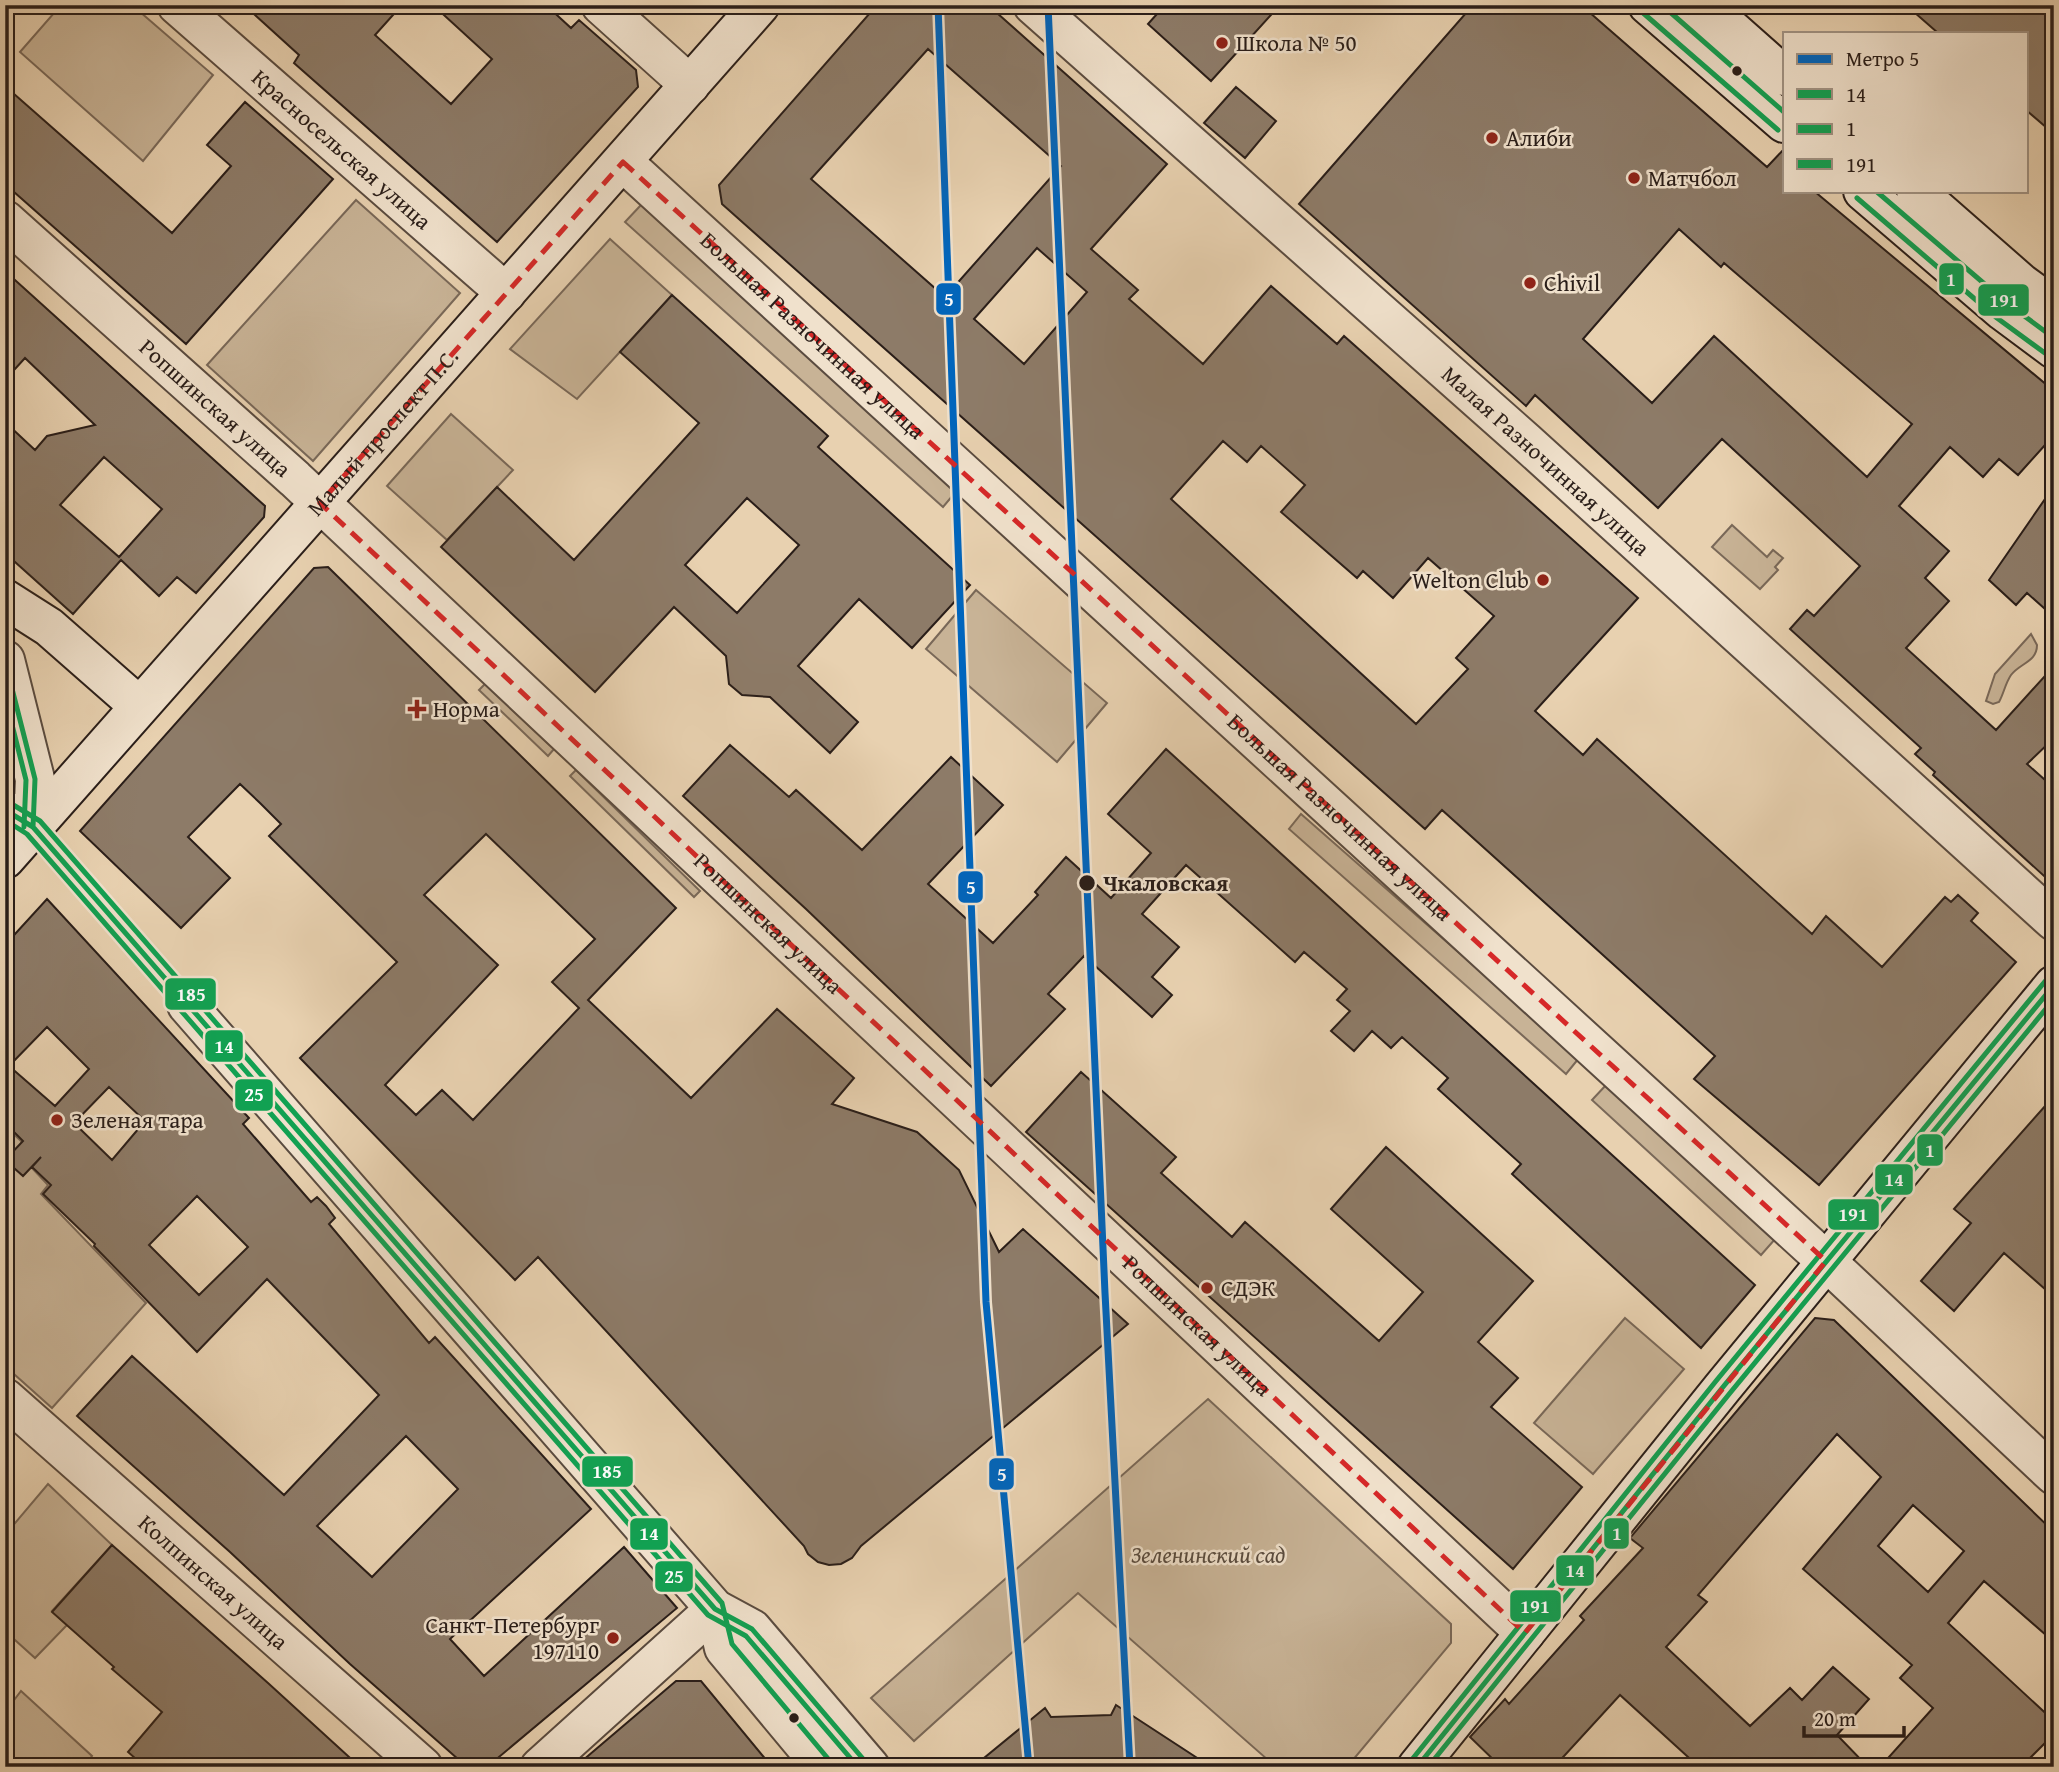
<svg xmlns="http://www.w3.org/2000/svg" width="2059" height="1772" viewBox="0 0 2059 1772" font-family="'Gentium Book Plus',serif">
<rect width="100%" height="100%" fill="#e8d1b0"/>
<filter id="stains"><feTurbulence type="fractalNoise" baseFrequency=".00286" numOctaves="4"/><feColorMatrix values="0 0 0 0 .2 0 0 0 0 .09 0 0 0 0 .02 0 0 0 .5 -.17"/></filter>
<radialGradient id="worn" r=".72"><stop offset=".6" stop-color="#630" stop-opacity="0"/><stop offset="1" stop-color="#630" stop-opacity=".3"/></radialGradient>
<path fill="#c8b396" stroke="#796858" stroke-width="2" d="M61 5H132L213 75 143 161 20 52Z
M356 200 460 293 313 461 207 365Z
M641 205 959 488 943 507 625 222Z
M610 239 672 295 577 399 510 349Z
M451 414 513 470 447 540 387 486Z
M1732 525 1767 557 1773 550 1783 558 1775 567 1778 570 1760 589 1712 547Z
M976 590 1107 703 1057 762 926 649Z
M2031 634 2037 645C2037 662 2020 663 2011 675 2005 684 2004 693 1999 702L1993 704 1986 701 1995 674Z
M485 684 554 749 548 756 479 690Z
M576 770 700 891 694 897 570 776Z
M1301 814 1579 1058 1566 1074 1289 829Z
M1607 1084 1776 1238 1761 1255 1592 1100Z
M5 1126 38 1157 30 1166 48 1185 41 1194 146 1303 52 1408 5 1366Z
M1625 1318 1684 1369 1593 1474 1534 1423Z
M1208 1399 1451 1624V1643L1347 1767H1276L1078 1593 914 1741 871 1698Z
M48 1484 112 1545 52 1611 67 1625 35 1658 5 1631V1535Z
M21 1691 92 1756 84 1767H5V1712Z"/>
<path fill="#8d7b68" stroke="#2a1e19" stroke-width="2" fill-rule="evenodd" d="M244 5H402L375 35 451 104 492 59 433 5H546L571 28 579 20 636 70 638 87 497 242 294 63 299 55Z
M877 5H988L1167 164 1091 249 1138 290 1129 299 1203 364 1271 286 1337 344 1344 336 1638 598 1535 711 1583 755 1597 739 1812 934 1826 916 1882 967 1945 897 1951 902 1958 895 1978 913 1971 921 2016 962 1819 1185 1694 1079 1715 1056 1442 810 1425 829 722 204 719 185ZM928 49 1061 166 945 297 811 179ZM1037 248 1087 292 1024 364 974 319ZM1223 441 1247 462 1261 446 1305 485 1281 512 1357 578 1363 571 1393 598 1428 558 1494 616 1456 658 1468 669 1416 724 1171 499Z
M1165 5H1280L1211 81 1148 24Z
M1473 5H1581L1767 167 1784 149V191H1814L2054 391V435L2018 475 1999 459 1983 477 1950 447 1899 506 1949 551 1925 578 1949 601 1906 648 1996 730 2054 666V738L2027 764 2054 788V885L1933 775 1935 772 1915 754 1921 748 1790 629 1807 610 1814 616 1860 566 1722 439 1658 508 1535 395 1526 406 1299 204ZM1679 229 1721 267 1724 263 1912 424 1867 477 1714 336 1652 403 1583 339Z
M1906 5H2054V134L2026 110V33H1938Z
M5 86 172 233 231 166 207 145 245 102 333 179 186 344 5 184Z
M1236 87 1276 121 1245 158 1204 123Z
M5 271 265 506 264 517 196 593 177 577 159 596 121 560 73 614 5 553V422L35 450 47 436 95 425 25 358 5 380ZM104 457 162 509 119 557 60 505Z
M672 295 828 436 818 447 970 585 912 648 859 599 798 666 858 722 830 753 770 697 742 695 729 684 726 656 674 607 595 692 441 547 497 487 574 560 699 423 620 352ZM747 498 799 545 737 613 685 565Z
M2054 486V617L2027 593 2016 605 1989 580Z
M328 567 676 908 588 1000 691 1098 777 1009 854 1078 832 1104 917 1132 959 1170 999 1252 1023 1229 1128 1324 861 1546 852 1558 841 1564 829 1565 818 1562 808 1554 804 1546 538 1257 515 1280 300 1058 397 962 269 836 281 824 260 803 240 784 188 837 230 878 181 928 80 831 314 568ZM486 834 595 939 552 982 579 1008 473 1120 442 1090 416 1115 385 1085 498 965 424 895Z
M730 745 789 797 796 790 862 850 951 757 1003 805 928 884 993 943 1038 895 1035 892 1066 857 1111 898 1151 853 1108 814 1166 749 1755 1285 1701 1348 1512 1174 1521 1164 1438 1089 1448 1078 1402 1037 1391 1048 1372 1031 1354 1051 1331 1031 1350 1011 1337 1000 1347 989 1304 952 1295 962 1186 865 1142 914 1179 947 1152 977 1172 995 1152 1017 1084 956 1048 994 1065 1009 991 1086 806 909 683 796Z
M47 899 249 1118 243 1124 311 1202 317 1197 326 1206 335 1218 329 1224 429 1343 435 1337 591 1509 450 1639 484 1676 624 1547 677 1608 487 1767H467L350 1664 230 1552 77 1416 132 1356 284 1495 379 1395 267 1279 197 1352 94 1246 95 1244 43 1194 51 1185 32 1167 41 1157 23 1176 5 1160 23 1141 5 1123V945ZM47 1027 89 1069 55 1106 9 1066ZM109 1087 145 1121 112 1160 74 1123ZM197 1196 248 1247 199 1295 149 1245ZM406 1436 458 1489 372 1577 317 1526Z
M1081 1072 1176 1157 1161 1173 1232 1237 1245 1222 1379 1341 1423 1292 1331 1209 1386 1147 1533 1281 1478 1342 1518 1378 1491 1407 1582 1487 1513 1569 1026 1132Z
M2054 1096V1297L2004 1253 1954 1311 1921 1281 1971 1223 1954 1209Z
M1815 1318 1834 1320 2054 1532V1642L1984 1581 1948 1623 2054 1721V1734L2021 1767H1880L1933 1708 1900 1678 1912 1665 1803 1569 1881 1477 1837 1434 1698 1595 1707 1602 1666 1647 1750 1726 1790 1688 1802 1700 1833 1667 1869 1699 1837 1735 1868 1767H1699L1620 1695 1554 1767H1501L1470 1737 1505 1699 1509 1704 1584 1620 1580 1616 1643 1548 1630 1538ZM1913 1505 1964 1551 1928 1592 1878 1546Z
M112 1545 268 1683 360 1767H145L128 1752 162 1712 112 1669 114 1667 52 1612Z
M676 1681H701L772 1767H575Z
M1116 1705 1211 1767H973L1045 1708 1051 1717 1111 1715Z"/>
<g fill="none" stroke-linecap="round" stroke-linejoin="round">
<g stroke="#5a4b3f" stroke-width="42">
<g id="street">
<path id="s1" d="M177 5 506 293"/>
<path d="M601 5 690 85"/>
<path id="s2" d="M1033 5 1526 442 2054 921"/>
<path id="s3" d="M623 162 1826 1261 2054 1475"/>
<path id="s4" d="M5 220 295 479 1525 1633"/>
<path d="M5 660 35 779 33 827 5 810"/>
<path d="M187 1005 715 1609 752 1629 870 1767"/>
<path id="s5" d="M5 1398 423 1767"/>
<path d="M715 1609 724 1648 823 1767"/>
<path d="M540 1767 715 1609"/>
</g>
</g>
<g stroke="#2a1e19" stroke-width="42">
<g id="secondary">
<path d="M1648 5 1784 123"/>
<path d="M1704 5 1784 76"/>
<path d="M1863 191 2003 311 2054 349"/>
<path d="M1916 191 2021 283 2054 307"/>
<path d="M5 599 49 627 139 706"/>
<path id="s6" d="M5 859 760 5"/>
<path d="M1417 1767 1723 1387 2054 985"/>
</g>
</g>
<use href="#street" stroke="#f0e1cc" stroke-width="38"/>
<use href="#secondary" stroke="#f0e1cc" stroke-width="38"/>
<g stroke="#f0e1cc" stroke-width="10">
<path id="bus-1" d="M5 661 35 779 33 827
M5 810 33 827 715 1609 752 1629 870 1767
M1417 1767 1723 1387 2054 985"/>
</g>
<g stroke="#f0e1cc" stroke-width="10">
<path id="bus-2" d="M1642 12 1778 130
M1857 198 1997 318 2049 356
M1428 1767 1730 1393 2054 999"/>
</g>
<g stroke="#f0e1cc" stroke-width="10">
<path id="bus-3" d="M1662 5 1784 112
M1876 191 2008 304 2054 338
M1410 1762 1716 1381 2047 979"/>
</g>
<g stroke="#f0e1cc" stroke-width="10">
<path id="bus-4" d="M5 697 26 780 24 827
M5 820 27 834 708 1615 746 1636 858 1767"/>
</g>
<g stroke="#f0e1cc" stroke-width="10">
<path id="bus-5" d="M10 803 40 821 722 1603 732 1644 830 1761"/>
</g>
<use href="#bus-1" stroke="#11a152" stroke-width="5"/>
<use href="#bus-2" stroke="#11a152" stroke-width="5"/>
<use href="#bus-3" stroke="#11a152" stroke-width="5"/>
<use href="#bus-4" stroke="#11a152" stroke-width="5"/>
<use href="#bus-5" stroke="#11a152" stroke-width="5"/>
<g stroke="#f0e1cc" stroke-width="12">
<path id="metro-1" d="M938 5 986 1302 1029 1767
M1048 5 1105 1293 1130 1767"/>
</g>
<use href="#metro-1" stroke="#0065bd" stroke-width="7"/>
</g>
<path fill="none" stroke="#d62828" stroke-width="5" stroke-dasharray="14 9" stroke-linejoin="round" d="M623 162 1826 1261 1525 1633 320 503Z"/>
<g fill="#8f2418" stroke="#f0e1cc" stroke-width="2.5">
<circle cx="1222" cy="43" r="7"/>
<circle cx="1492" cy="138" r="7"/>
<circle cx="1634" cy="178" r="7"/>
<circle cx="1530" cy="283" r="7"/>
<circle cx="1543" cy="580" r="7"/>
<path d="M413.5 698.5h7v7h7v7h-7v7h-7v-7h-7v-7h7z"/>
<circle cx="57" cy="1120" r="7"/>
<circle cx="1207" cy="1288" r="7"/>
<circle cx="613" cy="1638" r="7"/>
</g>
<g fill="#2a1e19" stroke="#f0e1cc" stroke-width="2.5">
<circle cx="1737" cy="71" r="6"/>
<circle cx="1087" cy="883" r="9"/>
<circle cx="794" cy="1718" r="6"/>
</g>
<g text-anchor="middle" stroke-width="5" stroke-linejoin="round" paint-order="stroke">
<g font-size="23" fill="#2a1e19" stroke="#f0e1cc" text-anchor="start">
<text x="1236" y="51">Школа № 50</text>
<text x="1506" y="146">Алиби</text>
<text x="1648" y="186">Матчбол</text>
<text x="1544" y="291">Chivil</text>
<text x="1529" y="588" text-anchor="end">Welton Club</text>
<text x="433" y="717">Норма</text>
<text x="71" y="1128">Зеленая тара</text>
<text x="1221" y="1296">СДЭК</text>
<text x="599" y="1633" text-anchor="end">Санкт-Петербург<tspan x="599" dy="26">197110</tspan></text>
</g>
<g font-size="23" fill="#2a1e19" stroke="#f0e1cc">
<text dy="8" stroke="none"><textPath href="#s1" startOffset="219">Красносельская улица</textPath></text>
<text dy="8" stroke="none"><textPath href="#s3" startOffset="257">Большая Разночинная улица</textPath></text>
<text dy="8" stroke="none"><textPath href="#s4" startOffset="282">Ропшинская улица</textPath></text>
<text dy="8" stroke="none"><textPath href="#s6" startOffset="570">Малый проспект П.С.</textPath></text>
<text dy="8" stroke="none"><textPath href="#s2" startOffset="686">Малая Разночинная улица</textPath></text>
<text dy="8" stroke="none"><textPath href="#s3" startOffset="971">Большая Разночинная улица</textPath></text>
<text dy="8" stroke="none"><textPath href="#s4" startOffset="1038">Ропшинская улица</textPath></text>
<text dy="8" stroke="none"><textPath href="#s4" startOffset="1626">Ропшинская улица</textPath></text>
<text dy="8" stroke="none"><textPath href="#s5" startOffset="278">Колпинская улица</textPath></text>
</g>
<g font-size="23" font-weight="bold" fill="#2a1e19" stroke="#f0e1cc" text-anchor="start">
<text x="1103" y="891">Чкаловская</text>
</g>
<g font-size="23" font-style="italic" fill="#594b3e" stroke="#f0e1cc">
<text x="1208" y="1563">Зеленинский сад</text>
</g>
</g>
<g stroke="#f0e1cc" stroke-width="2.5">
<rect x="1938" y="262" width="27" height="34" rx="7" fill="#11a152"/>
<rect x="935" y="282" width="27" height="34" rx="7" fill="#0065bd"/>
<rect x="1977" y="283" width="53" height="34" rx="7" fill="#11a152"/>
<rect x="957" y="870" width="27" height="34" rx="7" fill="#0065bd"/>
<rect x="164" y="977" width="53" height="34" rx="7" fill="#11a152"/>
<rect x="204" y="1029" width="40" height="34" rx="7" fill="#11a152"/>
<rect x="234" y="1078" width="40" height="34" rx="7" fill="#11a152"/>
<rect x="1916" y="1133" width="28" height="34" rx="7" fill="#11a152"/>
<rect x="1874" y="1163" width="40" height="33" rx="7" fill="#11a152"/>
<rect x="1827" y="1198" width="53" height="33" rx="7" fill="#11a152"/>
<rect x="581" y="1455" width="53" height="33" rx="7" fill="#11a152"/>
<rect x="988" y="1457" width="27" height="34" rx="7" fill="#0065bd"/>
<rect x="1603" y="1517" width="27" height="33" rx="7" fill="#11a152"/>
<rect x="629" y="1517" width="40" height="34" rx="7" fill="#11a152"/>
<rect x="1555" y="1554" width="40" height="33" rx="7" fill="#11a152"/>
<rect x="654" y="1560" width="40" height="33" rx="7" fill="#11a152"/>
<rect x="1509" y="1589" width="53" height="34" rx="7" fill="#11a152"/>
</g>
<g font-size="19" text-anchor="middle" font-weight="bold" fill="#fff">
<text x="1951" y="286">1</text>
<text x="949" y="306">5</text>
<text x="2004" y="307">191</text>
<text x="971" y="894">5</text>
<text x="191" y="1001">185</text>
<text x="224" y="1053">14</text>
<text x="254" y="1101">25</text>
<text x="1930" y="1157">1</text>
<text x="1894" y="1186">14</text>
<text x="1853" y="1221">191</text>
<text x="607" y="1478">185</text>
<text x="1002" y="1481">5</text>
<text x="1617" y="1540">1</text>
<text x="649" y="1540">14</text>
<text x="1575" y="1577">14</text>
<text x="674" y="1583">25</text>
<text x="1535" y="1613">191</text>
</g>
<rect width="2059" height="1772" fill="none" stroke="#e8d1b0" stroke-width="28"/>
<rect x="7" y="7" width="2045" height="1758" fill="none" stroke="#2a1e19" stroke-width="3.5"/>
<rect x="14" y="14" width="2031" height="1744" fill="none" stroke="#2a1e19" stroke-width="2"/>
<rect x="1783" y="32" width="245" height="161" fill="#f0e1cc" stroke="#a19384" stroke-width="2"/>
<rect x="1797" y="54" width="35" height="10" fill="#0065bd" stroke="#a19384" stroke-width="2"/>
<text x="1846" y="66" font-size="21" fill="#2a1e19">Метро 5</text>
<rect x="1797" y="89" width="35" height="10" fill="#11a152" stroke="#a19384" stroke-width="2"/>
<text x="1846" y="102" font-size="21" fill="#2a1e19">14</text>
<rect x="1797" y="124" width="35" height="10" fill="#11a152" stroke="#a19384" stroke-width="2"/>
<text x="1846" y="136" font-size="21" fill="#2a1e19">1</text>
<rect x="1797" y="159" width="35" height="10" fill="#11a152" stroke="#a19384" stroke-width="2"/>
<text x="1846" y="172" font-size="21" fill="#2a1e19">191</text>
<path d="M1804 1726v10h100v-10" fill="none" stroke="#2a1e19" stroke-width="3.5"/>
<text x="1814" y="1726" font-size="21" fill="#2a1e19" stroke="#f0e1cc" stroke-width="5" paint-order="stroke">20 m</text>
<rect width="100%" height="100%" filter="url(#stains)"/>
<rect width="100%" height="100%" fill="url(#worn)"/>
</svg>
